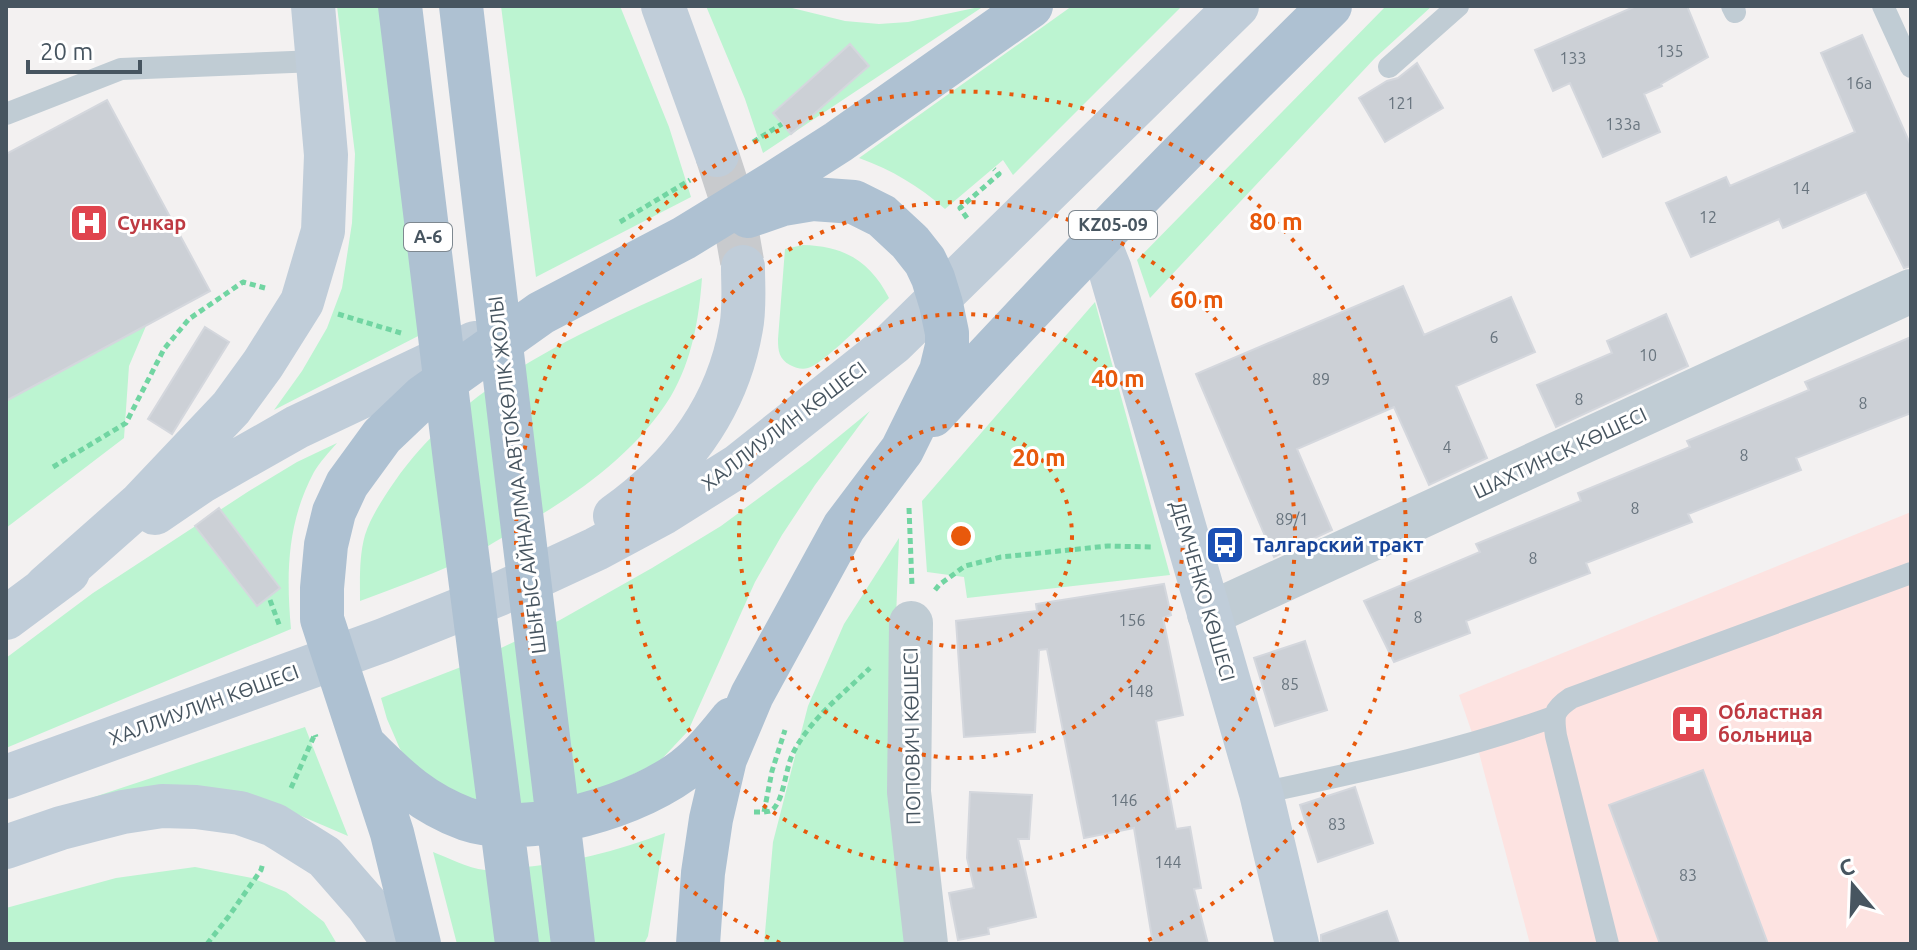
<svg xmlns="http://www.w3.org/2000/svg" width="1917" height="950" viewBox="0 0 1917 950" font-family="Ubuntu,sans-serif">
<rect width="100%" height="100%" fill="#f3f1f1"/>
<path fill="#fde3e1" d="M1911 512V944H1530L1479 753 1459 695Z"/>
<path fill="#bcf4d1" d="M337 6H379L426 332 274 410 302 371 327 328 342 288 352 223 355 154Z
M501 6H620L669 127 691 197 536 277Z
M706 6H784L845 21 879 24 908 22 984 6 763 153 745 99Z
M1072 6H1182L1013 175 1003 160 945 209C919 186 892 170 859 158Z
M1386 6H1432L1375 58 1150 298 1137 260Z
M803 245C844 246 870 261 889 298 874 312 824 364 808 368 802 370 796 368 790 365 779 359 778 351 778 339L785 249Z
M702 278C699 319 692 360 671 396 633 458 567 501 505 536 489 545 473 556 457 563 425 577 392 589 360 601 360 579 359 556 365 535 371 516 384 497 395 481 467 378 591 328 702 278Z
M1095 302 1170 575 967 598 964 577 927 572 922 501Z
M146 326 129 366 124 438 6 528V401Z
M870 411 815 485 782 535 755 582 688 731 659 762 577 801 488 809 418 773 400 749 387 719 381 698 461 667 560 620 652 568 721 526 809 461Z
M337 443C329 452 320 462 314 472 287 522 286 574 291 629L6 748V658L93 593 249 491 297 462Z
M899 538 889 806 905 944H764L773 842 808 706 844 624Z
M305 727 348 836 266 801 76 803Z
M665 833 648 936 644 944H457L433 852C449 858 467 868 485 870 495 871 506 868 516 868 567 864 617 851 665 833Z
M195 867 252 878 286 892 324 922 337 944H6V908L116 878Z"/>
<path fill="#ccd0d6" stroke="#d4d7dd" stroke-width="2" d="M1636 6H1687L1708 57 1661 84 1662 86 1644 94 1660 132 1603 157 1570 83 1553 91 1535 50Z
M1862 35 1911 146V266L1904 268 1866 192 1783 228 1779 219 1691 257 1666 203 1726 177 1730 186 1855 132 1821 53Z
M850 44 869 66 791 134 773 113Z
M1417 63 1443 108 1385 142 1359 98 1387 81 1398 78Z
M107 100 210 291 6 401V154Z
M1403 286 1424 335 1511 297 1535 352 1456 386 1487 458 1429 485 1394 407 1297 449 1332 530 1274 557 1196 374Z
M1666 314 1688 366 1556 427 1537 385 1612 353 1607 341Z
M205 327 229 342 172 434 148 419Z
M1911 337V413L1796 458 1801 470 1688 514 1692 522 1586 563 1590 573 1466 621 1470 633 1394 662 1364 601 1480 552 1476 544 1581 501 1578 493 1690 447 1687 441 1809 390 1805 382Z
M219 508 280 588 257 606 195 526Z
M1164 584 1171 615 1163 618 1183 715 1156 721 1176 829 1190 827 1201 888 1194 889 1208 944H1153L1134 828 1084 838 1047 649 1039 650 1035 732 964 737 956 621 1037 611 1036 604Z
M1305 641 1327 710 1275 726 1254 658Z
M1703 770 1768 944H1660L1609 805Z
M1355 787 1373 843 1318 862 1300 805Z
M970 792 1032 795 1029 839H1018L1036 917 988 928 989 934 958 940 949 893 974 888 967 858Z
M1387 911 1399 944H1321V935Z"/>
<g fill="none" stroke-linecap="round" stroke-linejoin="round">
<path stroke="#c8cacd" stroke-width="44" stroke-dasharray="44 22" stroke-linecap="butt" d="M717 155 731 198 743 267"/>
<path stroke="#71d5a2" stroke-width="5" stroke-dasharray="6 4" stroke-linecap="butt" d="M753 142 782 124
M967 218 960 208 999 174 994 169
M620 222 690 180
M338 314 401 333
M53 467 126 423 164 349 189 319 243 282 265 288
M909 508 912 586
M935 590 939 585 965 566 1001 557 1108 546 1151 547
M270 600 280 627
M291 788 315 734 316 737
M754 812H764L772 771 785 730
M764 812C770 811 771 812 775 807 784 796 786 767 793 753 811 718 843 694 870 668
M207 944 229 916 261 870 263 863"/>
<path stroke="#c0ccd4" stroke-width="22" d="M1732 6 1735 12
M1883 6 1911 67
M1389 67 1458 6
M6 114 121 69 317 61
M1261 793C1360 772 1459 751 1553 717
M1608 944 1556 736C1553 715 1553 710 1571 698L1911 573"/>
<path stroke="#c0ccd4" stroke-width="44" d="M1209 614 1911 291
M911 623 909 792 926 944"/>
<path stroke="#c0cdd9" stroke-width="44" d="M663 6 717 155
M1098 240 1110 270 1261 793 1297 944
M155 513 202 481 297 427 475 343
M615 516C681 469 727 409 741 328 745 308 743 287 743 267
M46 587 141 503 231 408 263 364 302 302 323 231 326 155 313 6
M6 618 68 572
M6 777 384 640 499 594 596 549 663 513 738 466 893 343 1237 6
M6 847 61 828 123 812 162 806 196 807 240 813 274 825 325 857 367 905 395 944"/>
<path stroke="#aec1d2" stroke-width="44" d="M400 6 456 468 517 944
M461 6 514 455 573 944
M933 415C1061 275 1194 139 1330 6
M367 748C399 780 423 803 466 819 527 840 644 805 691 764 707 751 720 734 732 719
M419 944 392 833 322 619V588L326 545 334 512 347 484 382 436 423 397 541 313 684 238 777 181 838 142 1031 6
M698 944 703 873 711 819 725 759 752 695 844 527 902 450 941 371 947 346V333L941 304 933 278 925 261 910 242 882 216 854 202 813 199 783 204 748 216"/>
</g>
<g fill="none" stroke="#e8590c" stroke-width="4" stroke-dasharray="4 8">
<circle cx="961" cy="536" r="111"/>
<circle cx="961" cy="536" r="222"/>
<circle cx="961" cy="536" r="334"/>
<path d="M780 943A445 445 0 1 1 1142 943"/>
</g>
<defs>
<g id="hospital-square" transform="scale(2)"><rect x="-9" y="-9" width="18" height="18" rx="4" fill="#e0444e" stroke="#fff"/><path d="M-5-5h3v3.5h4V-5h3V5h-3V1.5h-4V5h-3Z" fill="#fff"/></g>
<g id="bus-square" transform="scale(2)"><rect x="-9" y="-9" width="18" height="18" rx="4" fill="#1a4fb4" stroke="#fff"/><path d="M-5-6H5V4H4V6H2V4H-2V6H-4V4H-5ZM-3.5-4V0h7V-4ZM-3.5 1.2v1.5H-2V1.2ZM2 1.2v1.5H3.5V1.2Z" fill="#fff"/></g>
</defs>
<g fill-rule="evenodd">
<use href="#hospital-square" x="89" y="223"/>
<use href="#bus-square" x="1225" y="545"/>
<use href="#hospital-square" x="1690" y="724"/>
</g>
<g text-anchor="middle" stroke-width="6" stroke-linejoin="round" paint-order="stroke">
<g font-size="16" fill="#68747e">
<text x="1670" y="57">135</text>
<text x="1573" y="64">133</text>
<text x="1859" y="89">16а</text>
<text x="1401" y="109">121</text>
<text x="1623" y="130">133а</text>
<text x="1801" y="194">14</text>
<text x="1708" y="223">12</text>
<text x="1494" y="343">6</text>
<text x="1648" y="361">10</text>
<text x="1321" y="385">89</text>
<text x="1579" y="405">8</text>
<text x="1863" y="409">8</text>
<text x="1447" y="453">4</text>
<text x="1744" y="461">8</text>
<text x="1635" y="514">8</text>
<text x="1292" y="525">89/1</text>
<text x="1533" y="564">8</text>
<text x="1418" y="623">8</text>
<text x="1132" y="626">156</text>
<text x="1290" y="690">85</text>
<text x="1140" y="697">148</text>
<text x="1124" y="806">146</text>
<text x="1337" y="830">83</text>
<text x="1168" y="868">144</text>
<text x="1688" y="881">83</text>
</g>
<g fill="#fff" stroke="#7e8890" stroke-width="2">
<rect x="1069" y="211" width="88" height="28" rx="6"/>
<rect x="404" y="223" width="48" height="28" rx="6"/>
</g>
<g font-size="18" font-weight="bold" fill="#475560">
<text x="1113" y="231">KZ05-09</text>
<text x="428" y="243">A-6</text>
</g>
<g font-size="20" font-weight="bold" fill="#be3a42" stroke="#fff" text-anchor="start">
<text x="117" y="230">Сункар</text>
<text x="1718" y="719">Областная<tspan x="1718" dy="23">больница</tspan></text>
</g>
<g font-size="20" fill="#475560" stroke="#fff">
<text transform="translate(784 426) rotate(-37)" y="7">ХАЛЛИУЛИН КӨШЕСІ</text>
<text transform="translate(1560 453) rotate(-25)" y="7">ШАХТИНСК КӨШЕСІ</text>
<text transform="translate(517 475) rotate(-97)" y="7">ШЫҒЫС АЙНАЛМА АВТОКӨЛІК ЖОЛЫ</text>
<text transform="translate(1203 591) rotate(74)" y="7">ДЕМЧЕНКО КӨШЕСІ</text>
<text transform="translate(204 705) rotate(-20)" y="7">ХАЛЛИУЛИН КӨШЕСІ</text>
<text transform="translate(912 736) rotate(-91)" y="7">ПОПОВИЧ КӨШЕСІ</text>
</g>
<g font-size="20" font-weight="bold" fill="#164399" stroke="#fff" text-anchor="start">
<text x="1253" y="552">Талгарский тракт</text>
</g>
</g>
<circle cx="961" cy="536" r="12" fill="#e8590c" stroke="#fff" stroke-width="4"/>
<g font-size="24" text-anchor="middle" font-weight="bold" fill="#e8590c" stroke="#fff" stroke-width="6" stroke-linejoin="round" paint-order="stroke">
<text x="1276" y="230">80 m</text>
<text x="1197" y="308">60 m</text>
<text x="1118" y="387">40 m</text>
<text x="1039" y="466">20 m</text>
</g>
<rect width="1917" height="950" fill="none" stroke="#475560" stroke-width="16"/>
<g transform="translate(1853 886) rotate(341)" stroke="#ffffff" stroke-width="6" paint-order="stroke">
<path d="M0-6L14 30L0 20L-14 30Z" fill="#475560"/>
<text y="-12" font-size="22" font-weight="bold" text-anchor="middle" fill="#475560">С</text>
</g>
<path d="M28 60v12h112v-12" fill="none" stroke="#475560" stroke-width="4"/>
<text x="40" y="60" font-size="24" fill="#475560" stroke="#ffffff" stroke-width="6" paint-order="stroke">20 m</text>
</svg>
